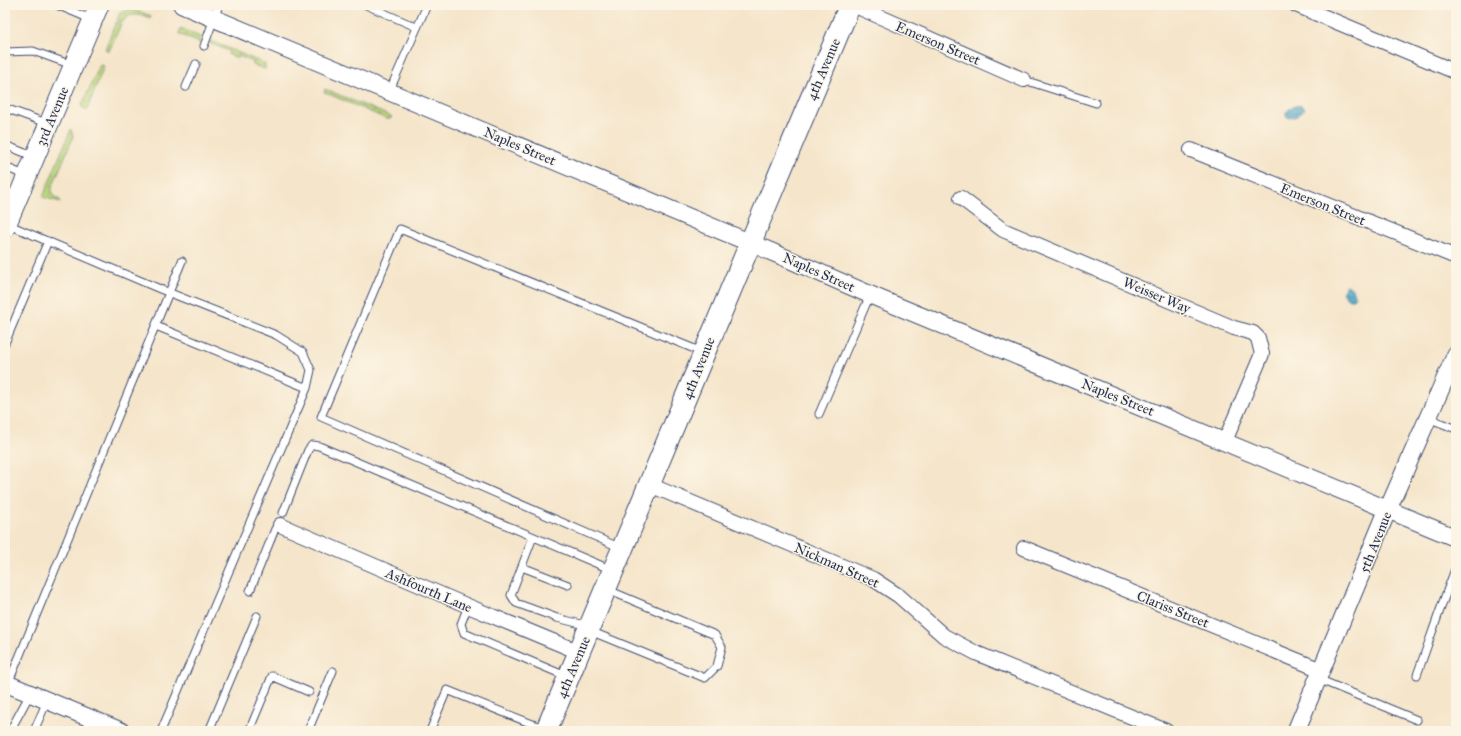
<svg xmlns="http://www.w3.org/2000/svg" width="1461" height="736" viewBox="0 0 1461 736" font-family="'IM FELL Great Primer',serif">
<defs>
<pattern id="green-dots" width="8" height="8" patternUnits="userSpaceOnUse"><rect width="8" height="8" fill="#bad57a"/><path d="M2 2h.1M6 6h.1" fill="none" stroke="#9fb76c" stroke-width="1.8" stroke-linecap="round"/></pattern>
<pattern id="water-rules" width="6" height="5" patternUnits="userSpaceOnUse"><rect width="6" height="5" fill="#48a5c7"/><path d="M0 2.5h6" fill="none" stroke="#3b87a5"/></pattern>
</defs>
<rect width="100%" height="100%" fill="#fcf5e5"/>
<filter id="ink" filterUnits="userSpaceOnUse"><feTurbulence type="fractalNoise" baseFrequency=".025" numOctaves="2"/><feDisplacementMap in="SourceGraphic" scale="8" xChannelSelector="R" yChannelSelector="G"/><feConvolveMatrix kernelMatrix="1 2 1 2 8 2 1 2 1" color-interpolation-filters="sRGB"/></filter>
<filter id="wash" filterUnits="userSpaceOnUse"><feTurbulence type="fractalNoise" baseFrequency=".012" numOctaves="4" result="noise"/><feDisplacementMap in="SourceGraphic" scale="16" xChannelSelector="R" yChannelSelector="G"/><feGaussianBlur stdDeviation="0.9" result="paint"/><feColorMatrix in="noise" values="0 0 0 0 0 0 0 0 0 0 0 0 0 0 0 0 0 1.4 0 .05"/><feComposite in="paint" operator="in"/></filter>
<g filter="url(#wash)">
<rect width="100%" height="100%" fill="#f5e5ca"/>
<path fill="url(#green-dots)" stroke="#6a826c" d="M131 9 152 16 150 18 143 15 142 16C134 14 128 14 123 22L117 20 120 13Z
M116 22 121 24 109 51 105 49Z
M181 28 202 38 200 43 179 34Z
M209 40 265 64V69L253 65V62L239 56 237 58 228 54 229 51 209 43Z
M100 65 104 66 87 110 82 107V105Z
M325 89 392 117 390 119H387L324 92Z
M71 129 73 136 72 140 52 187C51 194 54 198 60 200V202L43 197Z"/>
<path fill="url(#water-rules)" stroke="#326a92" d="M1300 105 1305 109 1298 116 1290 118 1286 116V112L1292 107Z
M1346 285C1353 286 1353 293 1355 297L1353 299H1349L1342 293Z"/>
</g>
<g filter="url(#ink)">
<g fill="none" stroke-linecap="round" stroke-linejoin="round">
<g stroke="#3c4a6e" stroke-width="9">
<path id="service" d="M57 5 93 20
M366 5 416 27
M204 46 219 5
M5 52 33 51 72 65
M1024 80 1096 103
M186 87 196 64
M389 92 427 5
M5 110 8 109 49 124
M5 145 35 157
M5 167 27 176
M7 224 160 289 276 335 303 352 311 370 307 388
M156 326 307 388 161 731
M5 343 48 241
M819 414 870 295
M1428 418 1456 429
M283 513 308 450 312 445 319 446 612 570
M533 537 511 595 516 603 557 618 589 626
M621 548 321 417 400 229 702 352
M522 567 568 585
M250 591 275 529 280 525
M468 606 461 624 464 633 568 677
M590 631 705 678 717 666 722 647 715 635 608 590
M1417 675C1430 639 1442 603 1456 567
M1318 679 1417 720
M8 684 182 261
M10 731 30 694
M34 731 47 701
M209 731 257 616
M249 731 272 676 309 692
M308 731 333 671
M430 731 447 690 545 729"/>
</g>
<g stroke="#3c4a6e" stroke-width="16">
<path id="minor" d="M853 5 1024 80
M1296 5 1456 72
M1191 150 1456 257
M961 198 1003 230 1234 328 1253 333 1258 338 1262 354 1225 441
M650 485 873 579 899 596 944 636 976 653 1166 731
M280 525 468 606 579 652
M1024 548 1321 670"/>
</g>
<g stroke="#3c4a6e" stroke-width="19">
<path id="tertiary" d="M182 5 779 255 880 299 1456 538
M5 683 121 731
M1296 731 1388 509 1456 354"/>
</g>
<g stroke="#3c4a6e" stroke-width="21">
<path id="secondary" d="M5 228 99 5"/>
</g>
<g stroke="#3c4a6e" stroke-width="23">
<path id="primary" d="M546 731C649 490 747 246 850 5"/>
</g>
<use href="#service" stroke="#fff" stroke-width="7"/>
<use href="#minor" stroke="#fff" stroke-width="14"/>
<use href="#tertiary" stroke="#fff" stroke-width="17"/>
<use href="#secondary" stroke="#fff" stroke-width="19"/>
<use href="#primary" stroke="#fff" stroke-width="21"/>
</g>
</g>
<g text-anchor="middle" stroke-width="3" stroke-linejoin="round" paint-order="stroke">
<g font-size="14" fill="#1b2f5e" stroke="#fcf5e5">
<text transform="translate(938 43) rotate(23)" y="5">Emerson Street</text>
<text transform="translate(823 69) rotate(-67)" y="5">4th Avenue</text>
<text transform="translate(52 116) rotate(-67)" y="5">3rd Avenue</text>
<text transform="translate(520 146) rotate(23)" y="5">Naples Street</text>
<text transform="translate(1323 204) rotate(22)" y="5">Emerson Street</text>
<text transform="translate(819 272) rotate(24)" y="5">Naples Street</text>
<text transform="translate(1157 295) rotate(23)" y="5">Weisser Way</text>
<text transform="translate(698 368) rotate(-68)" y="5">4th Avenue</text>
<text transform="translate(1118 397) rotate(22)" y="5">Naples Street</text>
<text transform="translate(1375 542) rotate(-68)" y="5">5th Avenue</text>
<text transform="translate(837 565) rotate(24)" y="5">Nickman Street</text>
<text transform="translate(429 590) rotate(23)" y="5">Ashfourth Lane</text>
<text transform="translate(1173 609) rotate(22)" y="5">Clariss Street</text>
<text transform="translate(573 667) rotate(-67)" y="5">4th Avenue</text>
</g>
</g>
<rect width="1461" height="736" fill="none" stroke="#fcf5e5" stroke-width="20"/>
</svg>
